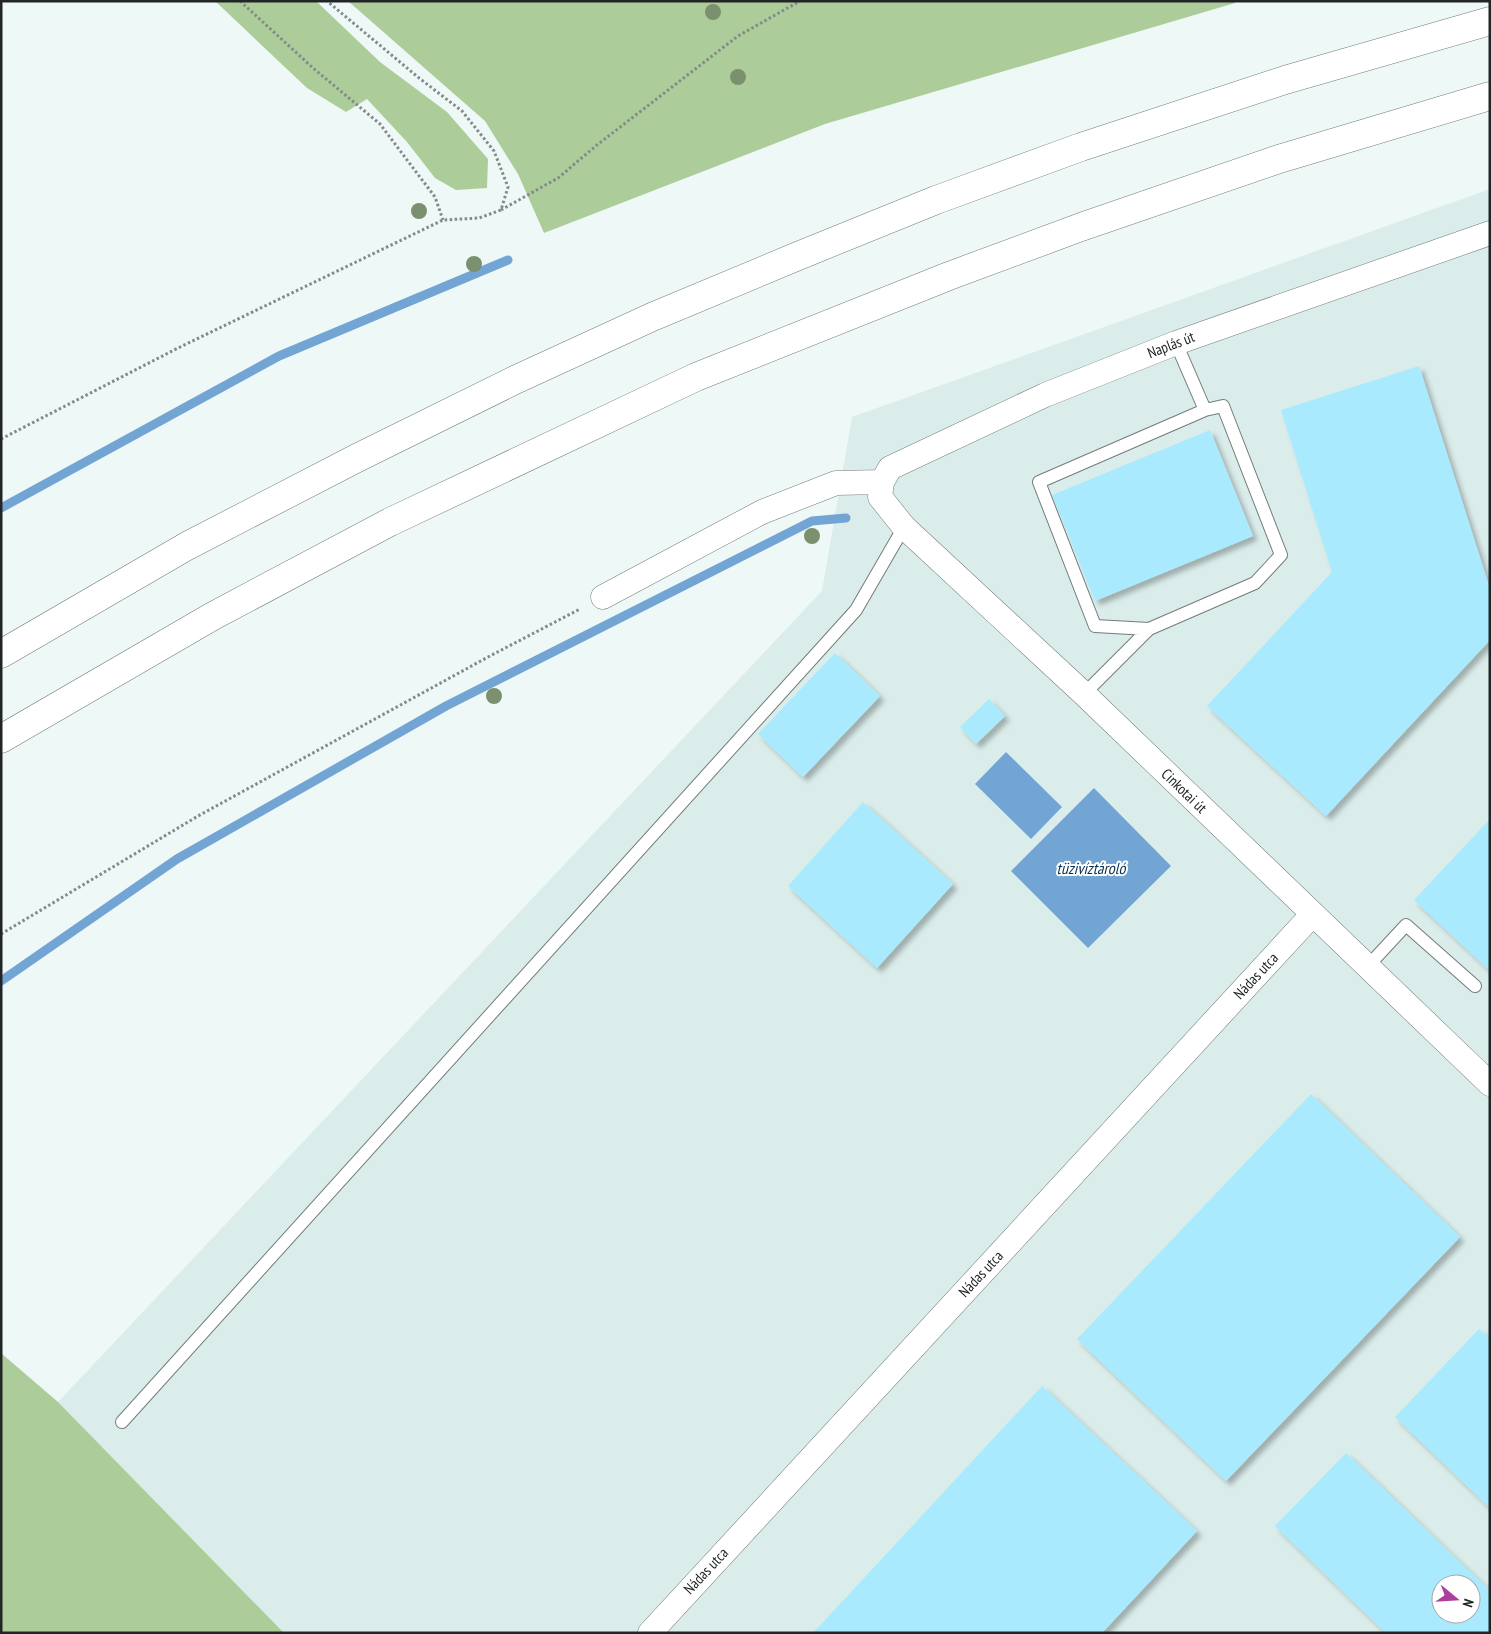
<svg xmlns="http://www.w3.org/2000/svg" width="1491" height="1634" viewBox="0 0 1491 1634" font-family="'PT Sans Narrow',sans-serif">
<defs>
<filter id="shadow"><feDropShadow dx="4.5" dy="4.5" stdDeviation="2.5" flood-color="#0004"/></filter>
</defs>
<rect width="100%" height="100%" fill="#eef8f7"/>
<path fill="#daedeb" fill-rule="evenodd" d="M1490 189V1633H284L58 1402 822 591 852 417ZM1441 1584H1471V1614H1441Z"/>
<path fill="#accd9a" d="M215 1H316L380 62 447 112 488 159 487 188 456 190 435 178 407 142 367 99 346 112 307 88Z
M348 1H1235V3L825 124 544 233 518 174 485 121Z
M1 1353 58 1402 284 1633H1Z"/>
<path fill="#72a5d3" d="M1006 752 1062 807 1031 839 975 784Z
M1094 788 1171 866 1088 948 1011 871Z"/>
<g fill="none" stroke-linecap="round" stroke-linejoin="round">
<path stroke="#72a5d3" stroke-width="9" d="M1 508 279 356 508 260
M1 981 177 859 446 706 812 521 846 518"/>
</g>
<path fill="#aaeafe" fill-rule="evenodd" filter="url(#shadow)" d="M1419 366 1490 589V640L1326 816 1207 706 1332 572 1281 410Z
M1210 430 1253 536 1095 601 1052 495Z
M835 653 880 696 803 777 758 734Z
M989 699 1005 716 976 744 960 727Z
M863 802 953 884 877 968 788 886Z
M1490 819V971L1414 900Z
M1311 1094 1460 1237 1226 1481 1077 1339Z
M1479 1329 1490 1339V1508L1395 1417Z
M1042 1386 1197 1531 1102 1633H813Z
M1346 1453 1490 1591V1633H1386L1275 1526ZM1441 1584H1471V1614H1441Z"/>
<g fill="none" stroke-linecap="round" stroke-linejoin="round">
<g stroke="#737c7b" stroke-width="14">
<path id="lane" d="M1149 629 1095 626 1039 482 1205 410 1176 343
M1084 694 1149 629 1255 583 1281 555 1223 406 1205 410
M1368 966 1406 925 1475 986
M122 1422 856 610 904 527"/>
</g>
<g stroke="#737c7b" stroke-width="25">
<path id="street" d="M1490 233 1176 343 1045 395 890 468 882 482 880 497 904 527 1084 694 1490 1084
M603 597 762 512 836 483 882 482
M650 1633 1312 915"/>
</g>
<g stroke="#737c7b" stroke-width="29">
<path id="highway" d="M1 654 187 546 357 458 517 379 652 317 798 256 936 200 1081 147 1285 80 1490 21
M1 739 213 616 390 522 696 377 949 276 1081 227 1279 159 1490 96"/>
</g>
<path stroke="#848a8a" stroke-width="3" stroke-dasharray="2.5 2.5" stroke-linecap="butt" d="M240 1 313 68 380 124 435 197 443 220
M501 210 558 178 597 145 738 36 800 1
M1 439 178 348 443 220 479 218 501 210 508 187 494 151 462 111 419 78 327 1
M1 934 198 816 488 657 580 609"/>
<use href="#lane" stroke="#fff" stroke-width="12"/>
<use href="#street" stroke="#fff" stroke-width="24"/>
<use href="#highway" stroke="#fff" stroke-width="28"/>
</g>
<g fill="#7a906f">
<circle cx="713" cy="12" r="8"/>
<circle cx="738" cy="77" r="8"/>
<circle cx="419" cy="211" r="8"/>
<circle cx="474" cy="264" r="8"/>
<circle cx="812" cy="536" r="8"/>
<circle cx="494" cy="696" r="8"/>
</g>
<g text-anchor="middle" stroke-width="4" stroke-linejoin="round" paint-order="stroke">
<g font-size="15" fill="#222525" stroke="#fff">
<text transform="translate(1171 345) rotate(-21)" y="5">Naplás út</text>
<text transform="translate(1184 791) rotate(44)" y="5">Cinkotai út</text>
<text transform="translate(1256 976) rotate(-47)" y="5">Nádas utca</text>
<text transform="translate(981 1274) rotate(-47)" y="5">Nádas utca</text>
<text transform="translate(706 1571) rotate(-47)" y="5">Nádas utca</text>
</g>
<g font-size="16" font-style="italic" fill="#062e4d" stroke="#fff">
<text x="1091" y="874">tüzivíztároló</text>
</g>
</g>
<rect width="1491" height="1634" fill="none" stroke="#222525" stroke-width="5"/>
<g transform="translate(1456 1599) rotate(108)"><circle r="24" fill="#ffffff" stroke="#a7a8a8"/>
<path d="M0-4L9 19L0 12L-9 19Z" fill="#aa3fa0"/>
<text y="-8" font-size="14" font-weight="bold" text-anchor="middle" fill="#222525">N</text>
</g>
</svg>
